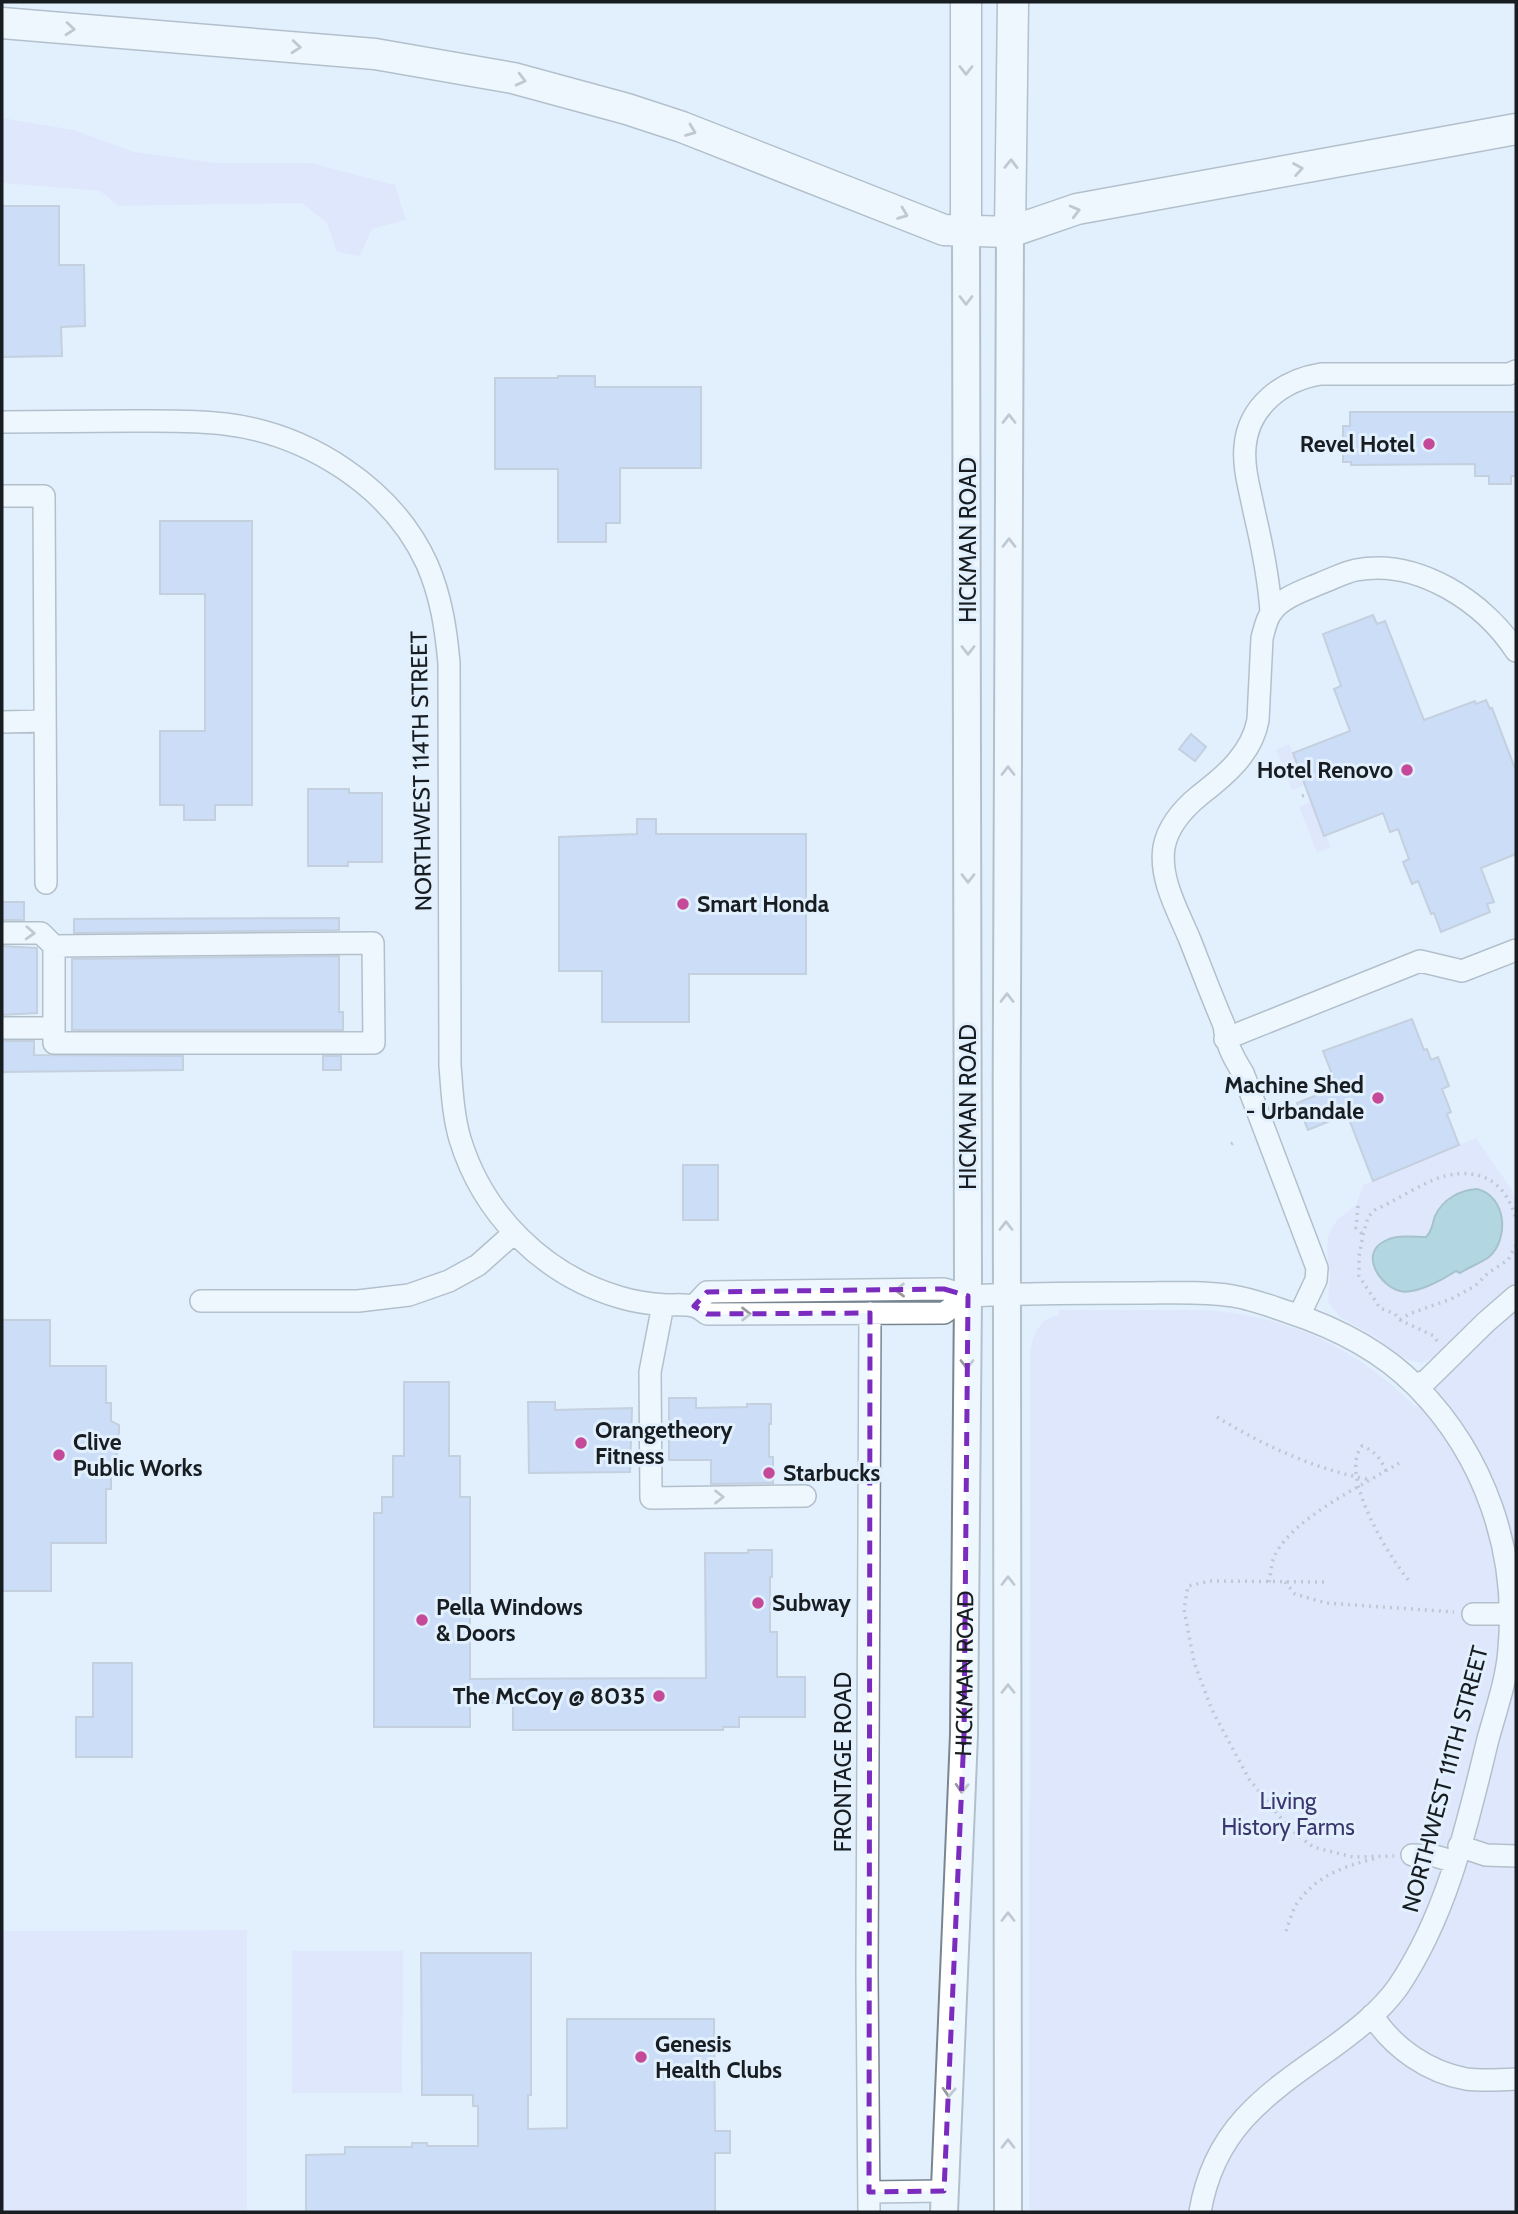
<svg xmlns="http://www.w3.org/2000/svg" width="1518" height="2214" viewBox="0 0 1518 2214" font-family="Cabin,sans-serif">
<rect width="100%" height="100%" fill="#e2f0fe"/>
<path fill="#dcdcfc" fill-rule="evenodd" d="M2 118 74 130 134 152 216 163H311L395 185 406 220 372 229 360 256 337 252 327 223 302 203 118 206 100 191 2 183Z
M1289 744 1305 785 1292 790 1276 750Z
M1311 802 1324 835H1326L1331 847 1317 853 1299 807Z
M1476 1138 1512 1190 1516 1203V1283L1476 1314 1434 1357 1422 1363 1405 1359 1377 1338 1340 1317 1329 1304 1328 1299 1330 1274 1327 1252 1328 1235 1337 1220 1356 1205 1363 1185ZM1462 1190 1491 1196 1500 1211 1486 1259 1456 1271 1442 1280 1373 1262 1374 1251 1394 1237H1426C1433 1230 1432 1224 1436 1215 1441 1204 1452 1197 1462 1190Z
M1059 1310H1208C1292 1317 1356 1348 1416 1407L1491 1331 1516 1310V2212H1029L1030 1352C1033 1335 1040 1317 1059 1315Z
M247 1930V2212H2V1931Z
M292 1951H403L402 2093H292Z"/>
<path fill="#7bb9c1" stroke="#5d8a91" stroke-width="2" d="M1477 1189C1506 1196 1510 1238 1489 1257 1481 1263 1469 1267 1460 1273L1456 1271C1444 1279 1415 1295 1400 1291 1380 1286 1360 1255 1383 1242 1396 1234 1412 1237 1426 1237 1433 1230 1432 1224 1435 1216 1443 1199 1460 1190 1477 1189Z"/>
<path fill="#b2c5f0" stroke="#a1a8b7" stroke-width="2" d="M2 206H59V265H84L85 326 61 327 62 356 2 357Z
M558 376H595V387H701V468H620V523H606V542H558V469H495V378H558Z
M1350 412H1516V476H1511V484H1489V476H1475V464L1351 465V462H1343V426H1350Z
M160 521H252V805H215V820H184V805H160V731H205V594H160Z
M1373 615 1377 624 1385 621 1424 720 1475 701 1476 704 1486 700 1490 709 1492 708 1516 771V854L1481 868 1494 902 1487 904 1490 912 1441 932 1434 913 1431 914 1418 881 1412 884 1403 862 1409 859 1398 829 1390 832 1383 813 1324 836 1293 753 1350 731 1334 689 1341 686 1323 634Z
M1191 734 1206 747 1195 761 1179 749Z
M308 789H349V793H382V862H348V866H308Z
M637 819H656V834H806V974H689V1022H602V971H559V837L637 834Z
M2 902H24V920H2Z
M339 918V930L74 933V919Z
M2 946 37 948V1013L2 1015Z
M339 956V1012H343V1030H72V959Z
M1412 1019 1424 1050 1427 1049 1431 1060 1438 1057 1449 1086 1442 1089 1451 1112 1447 1114 1459 1145 1373 1181 1347 1114 1308 1130 1297 1103 1337 1087 1323 1051Z
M2 1041H34V1055L183 1056V1070L2 1072Z
M323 1056H341V1070H323Z
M683 1165H718V1220H683Z
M2 1320H50V1366H106V1403H111V1421L119 1425V1433L113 1446 118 1457V1466L111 1468V1489H106V1543H51V1591H2Z
M404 1382H449V1456H460V1497H470V1679L706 1678 705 1553H748V1550H772V1577H770V1632H777V1677H805V1717H739V1727H723V1730H513V1703H470V1727H374V1513H382V1497H393V1456H404Z
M669 1398H696V1408L747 1407V1404H771V1424H769V1457H773V1483L711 1484V1460H669Z
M528 1402H555V1410L632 1408 630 1472 529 1473Z
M93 1663H132V1757H76V1717H93Z
M421 1953H531V2095H528V2129L567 2128V2019H714L715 2131H730V2153H715V2212H306V2155L345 2154V2147H412V2143H427V2146H478V2106H473V2095H422Z"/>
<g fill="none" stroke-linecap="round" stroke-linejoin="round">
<g stroke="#798691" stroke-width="24">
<path id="minor" d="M2 422C44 422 87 421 130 421 161 421 194 420 225 424 308 434 392 487 427 564 441 596 446 629 449 663L450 1065C452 1090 453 1115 460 1139 483 1215 544 1275 619 1297 635 1302 650 1304 666 1305 675 1305 685 1304 693 1306 698 1307 703 1311 707 1314L944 1313 968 1296
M2 496H44L46 883
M1271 612C1269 578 1262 545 1254 511 1250 490 1243 468 1245 447 1248 406 1283 380 1321 374H1509L1516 371
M2 722 44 721
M2 933H41L54 946
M373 943 374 1043H54V946Z
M2 1028H54
M1225 1039 1420 961 1462 971 1516 950
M201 1301H358L409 1295 449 1281 478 1265 514 1233
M663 1305 650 1372 651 1498 805 1496
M694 1306 707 1292 944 1289 968 1296C1025 1293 1082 1293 1140 1293 1170 1293 1202 1291 1233 1296 1252 1299 1270 1306 1288 1312 1334 1327 1382 1351 1417 1387 1485 1456 1518 1552 1509 1649 1507 1679 1496 1710 1488 1739 1467 1825 1448 1913 1398 1987 1380 2012 1354 2032 1329 2050 1265 2095 1214 2129 1200 2212
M1299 1316 1316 1280 1317 1268 1243 1073C1233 1057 1226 1044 1224 1025 1212 997 1201 968 1190 940 1178 911 1159 879 1164 847 1168 826 1184 808 1200 795 1226 775 1252 753 1258 720L1262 638C1264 631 1266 620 1271 613 1280 598 1305 590 1321 583 1332 579 1345 572 1356 570 1418 558 1484 602 1516 651
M1416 1385 1427 1380 1486 1322 1516 1296
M1473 1614H1516
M1459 1846 1486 1855 1516 1856
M1412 1855 1435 1856 1455 1862
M1372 2015C1393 2048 1428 2072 1466 2079 1482 2081 1500 2080 1516 2079
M869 2192 944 2191
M869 2212 867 1973 870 1313"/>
</g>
<g stroke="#798691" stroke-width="30">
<g id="major">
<path id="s1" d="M944 2212 964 1735 968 1296 966 232"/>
<path d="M1008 2212C1008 1552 1004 892 1010 232"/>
</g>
</g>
<g stroke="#798691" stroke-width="33">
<path id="highway" d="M2 23 375 54 513 78 627 109 682 127 944 230 1010 232 1077 209 1516 129
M966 232V2
M1010 232 1013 2"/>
</g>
<path stroke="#8e98a3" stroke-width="3.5" stroke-dasharray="2 5" stroke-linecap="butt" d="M1302 796 1308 794
M1297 1118 1300 1117
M1231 1144 1235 1142
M1358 1206 1356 1228 1363 1235
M1400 1320 1409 1314 1451 1299 1475 1286 1488 1273 1508 1260 1516 1245
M1437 1341 1434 1336 1400 1320 1395 1314 1380 1308 1359 1276V1256L1363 1235 1368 1217 1375 1210C1395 1201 1425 1181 1445 1176 1482 1167 1506 1183 1516 1219
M1217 1417C1266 1447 1317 1470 1372 1480
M1386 1471C1381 1459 1375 1451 1362 1446 1338 1475 1389 1557 1410 1582
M1269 1582C1271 1573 1271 1563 1275 1555 1294 1517 1362 1486 1399 1463
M1285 1582 1295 1594 1326 1603 1454 1612
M1324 1582 1210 1581 1188 1586 1184 1609 1194 1662 1212 1710 1249 1779 1289 1828 1313 1847 1353 1857 1394 1856
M1286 1931C1289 1923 1292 1912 1296 1905 1315 1876 1344 1866 1377 1858"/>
<use href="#minor" stroke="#fff" stroke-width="21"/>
<use href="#major" stroke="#fff" stroke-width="26"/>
<use href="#highway" stroke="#fff" stroke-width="30"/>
</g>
<defs><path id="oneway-chevron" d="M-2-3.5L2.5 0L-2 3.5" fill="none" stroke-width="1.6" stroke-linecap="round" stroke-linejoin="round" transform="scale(1.75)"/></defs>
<g stroke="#97999c">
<use href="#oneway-chevron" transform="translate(70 29) rotate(5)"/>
<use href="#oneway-chevron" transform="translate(296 47) rotate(5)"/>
<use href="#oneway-chevron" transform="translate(966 70) rotate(90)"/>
<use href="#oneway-chevron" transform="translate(521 80) rotate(14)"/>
<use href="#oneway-chevron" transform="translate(691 131) rotate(21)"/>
<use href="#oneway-chevron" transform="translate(1011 164) rotate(-89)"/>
<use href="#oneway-chevron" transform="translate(1298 169) rotate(-10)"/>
<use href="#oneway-chevron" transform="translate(1075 211) rotate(-15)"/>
<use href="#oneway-chevron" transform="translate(903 214) rotate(21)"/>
<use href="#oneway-chevron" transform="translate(966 300) rotate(90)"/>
<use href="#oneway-chevron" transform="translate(1009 419) rotate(-90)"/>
<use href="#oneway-chevron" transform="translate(1009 543) rotate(-90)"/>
<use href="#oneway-chevron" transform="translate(968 650) rotate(90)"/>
<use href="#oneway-chevron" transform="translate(1008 771) rotate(-90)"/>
<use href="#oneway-chevron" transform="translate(968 878) rotate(90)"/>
<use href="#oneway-chevron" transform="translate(30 933) rotate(3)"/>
<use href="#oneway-chevron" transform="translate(1007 998) rotate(-90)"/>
<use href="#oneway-chevron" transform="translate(1006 1226) rotate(-90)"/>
<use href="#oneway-chevron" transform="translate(900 1290) rotate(179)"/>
<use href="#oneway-chevron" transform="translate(746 1314)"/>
<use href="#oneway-chevron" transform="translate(967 1364) rotate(90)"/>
<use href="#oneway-chevron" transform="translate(719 1497)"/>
<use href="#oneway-chevron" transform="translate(1008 1581) rotate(-90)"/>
<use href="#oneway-chevron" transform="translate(1008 1689) rotate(-90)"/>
<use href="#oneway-chevron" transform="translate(962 1788) rotate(92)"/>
<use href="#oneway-chevron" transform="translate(1008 1917) rotate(-90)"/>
<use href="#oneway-chevron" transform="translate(949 2092) rotate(93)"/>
<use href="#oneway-chevron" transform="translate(1008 2144) rotate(-90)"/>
</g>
<path d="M0 0H1518V2214H0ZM944 1289 968 1296 964 1735 944 2191 869 2192 870 1313 707 1314 694 1306 707 1292Z" fill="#e2f0fe" fill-opacity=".55" fill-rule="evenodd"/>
<path fill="none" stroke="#7b2cbf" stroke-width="5" stroke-dasharray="14 9" stroke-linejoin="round" d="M944 1289 968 1296 964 1735 944 2191 869 2192 870 1313 707 1314 694 1306 707 1292Z"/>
<g fill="#c54999" stroke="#e2f0fe" stroke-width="2.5">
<circle cx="1429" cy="444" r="7"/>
<circle cx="1407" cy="770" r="7"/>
<circle cx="683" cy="904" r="7"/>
<circle cx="1378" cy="1098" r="7"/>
<circle cx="581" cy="1443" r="7"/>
<circle cx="59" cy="1455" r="7"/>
<circle cx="769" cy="1473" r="7"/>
<circle cx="758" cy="1603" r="7"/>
<circle cx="422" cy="1620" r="7"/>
<circle cx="659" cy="1696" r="7"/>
<circle cx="641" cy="2057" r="7"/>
</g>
<g text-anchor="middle" stroke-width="6" stroke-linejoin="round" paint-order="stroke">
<g font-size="23" font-weight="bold" fill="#181d22" stroke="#e2f0fe" text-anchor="start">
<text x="1415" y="452" text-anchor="end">Revel Hotel</text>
<text x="1393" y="778" text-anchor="end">Hotel Renovo</text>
<text x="697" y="912">Smart Honda</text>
<text x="1364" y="1093" text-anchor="end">Machine Shed<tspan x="1364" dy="26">- Urbandale</tspan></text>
<text x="595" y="1438">Orangetheory<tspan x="595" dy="26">Fitness</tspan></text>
<text x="73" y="1450">Clive<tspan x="73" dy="26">Public Works</tspan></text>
<text x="783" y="1481">Starbucks</text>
<text x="772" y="1611">Subway</text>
<text x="436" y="1615">Pella Windows<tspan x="436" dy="26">&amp; Doors</tspan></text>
<text x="645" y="1704" text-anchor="end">The McCoy @ 8035</text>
<text x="655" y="2052">Genesis<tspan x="655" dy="26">Health Clubs</tspan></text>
</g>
<g font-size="23" fill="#181d22" stroke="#e2f0fe">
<text transform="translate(968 540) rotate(-90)" y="8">HICKMAN ROAD</text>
<text transform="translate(421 771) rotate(-91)" y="8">NORTHWEST 114TH STREET</text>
<text transform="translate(968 1107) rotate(-90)" y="8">HICKMAN ROAD</text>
<text dy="8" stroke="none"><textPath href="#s1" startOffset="539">HICKMAN ROAD</textPath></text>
<text transform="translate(843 1762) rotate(-90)" y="8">FRONTAGE ROAD</text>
<text transform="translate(1445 1779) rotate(-75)" y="8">NORTHWEST 111TH STREET</text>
</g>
<g font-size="23" fill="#3b366e" stroke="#e2f0fe">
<text x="1288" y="1809">Living<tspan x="1288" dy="26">History Farms</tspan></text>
</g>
</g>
<rect width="1518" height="2214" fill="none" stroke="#181d22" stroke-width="7"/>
</svg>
